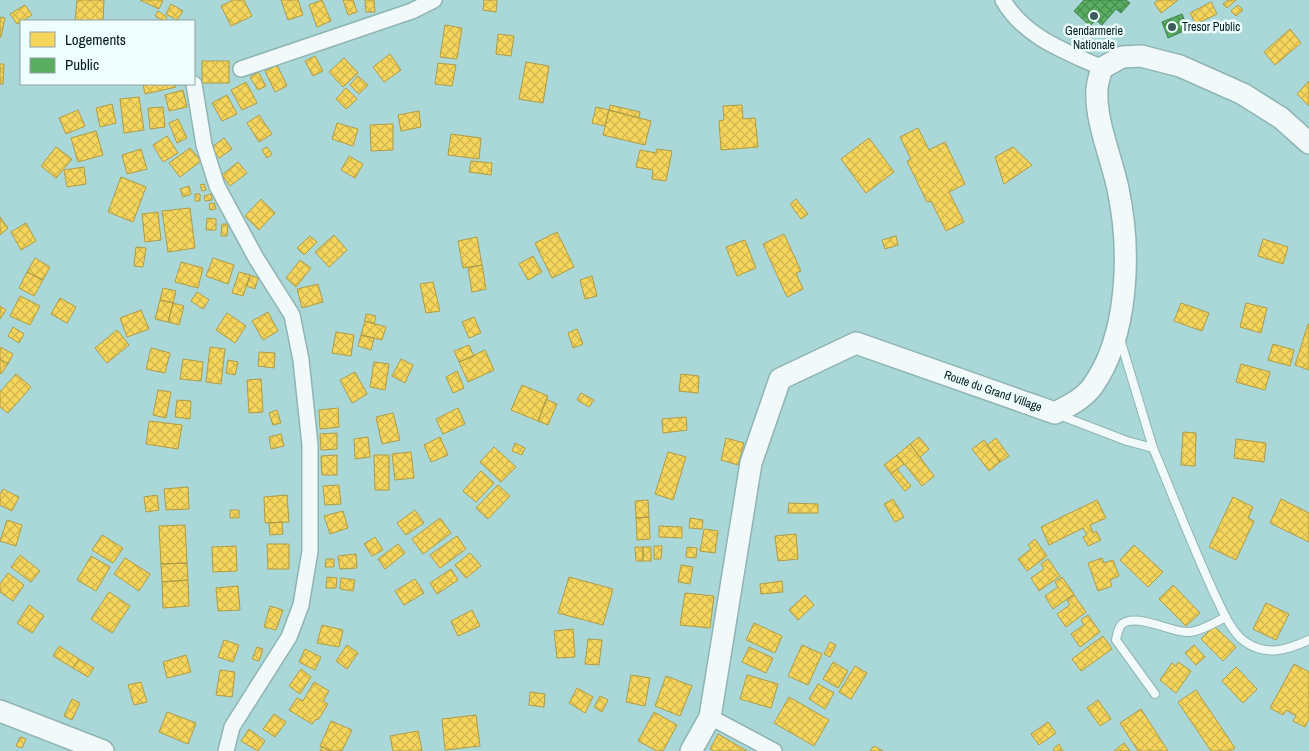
<svg xmlns="http://www.w3.org/2000/svg" width="1309" height="751" viewBox="0 0 1309 751" font-family="'Archivo Narrow',sans-serif">
<defs>
<pattern id="homes-cross-hatch" width="8" height="8" patternUnits="userSpaceOnUse" patternTransform="scale(1.25)"><rect width="8" height="8" fill="#f6d55c"/><path d="M0 0l8 8M0 8l8-8" fill="none" stroke="#d1b64f"/></pattern>
<pattern id="public-cross-hatch" width="8" height="8" patternUnits="userSpaceOnUse" patternTransform="scale(1.25)"><rect width="8" height="8" fill="#5aae61"/><path d="M0 0l8 8M0 8l8-8" fill="none" stroke="#488d4f"/></pattern>
</defs>
<rect width="100%" height="100%" fill="#aad7d7"/>
<path fill="url(#homes-cross-hatch)" stroke="#ad9d48" d="M77 0H104L103 21H75Z
M140 0H163L159 9Z
M233 0H244L252 16 231 26 221 6Z
M281 0H298L303 15 288 20Z
M322 0 331 21 317 27 309 5Z
M343 0H353L357 12 348 15Z
M365 0H374L375 12H366Z
M484 0H497L496 12 483 10Z
M1158 0H1178L1161 13 1154 3Z
M1228 0H1236L1227 8 1223 4Z
M1211 2 1217 14 1196 24 1190 13Z
M171 4 183 11 177 20 166 14Z
M25 5 32 15 17 24 10 14Z
M1238 5 1243 10 1236 16 1231 11Z
M158 11 167 17 164 21 155 16Z
M0 17 5 18 1 37H0Z
M445 25 462 28 457 59 440 57Z
M1290 29 1301 43 1275 65 1264 52Z
M498 34 514 36 511 56 496 54Z
M390 54 401 70 384 82 373 67Z
M315 56 323 71 313 76 305 61Z
M344 58 358 73 343 87 329 72Z
M202 61H229V83H202Z
M526 62 549 66 543 103 519 99Z
M438 63 456 65 452 86 435 84Z
M0 64H4L3 84H0Z
M277 65 287 86 275 92 265 71Z
M258 72 266 86 258 90 250 77Z
M358 76 368 85 359 94 350 85Z
M1309 81V106L1297 94Z
M246 82 257 103 242 110 231 90Z
M143 84H175L176 87 145 94Z
M346 88 357 99 346 109 336 99Z
M183 90 187 107 169 111 165 95Z
M227 95 237 114 222 121 212 103Z
M139 97 144 130 124 133 120 99Z
M112 104 116 123 100 127 96 108Z
M610 105 640 112 639 118 609 110Z
M742 105 743 119 755 118 758 147 721 150 719 121 724 120 723 106Z
M163 107 165 127 150 129 148 108Z
M596 107 609 110 605 126 592 123Z
M78 110 85 126 66 134 59 118Z
M609 110 651 121 645 145 603 135Z
M419 111 421 127 401 131 398 115Z
M259 115 272 134 259 142 247 123Z
M178 119 187 138 177 143 169 123Z
M337 123 358 129 353 146 332 139Z
M393 124V150L371 151 370 125Z
M918 128 929 150 945 142 965 184 949 192 964 222 946 231 931 201 927 202 907 161 911 159 900 137Z
M96 131 103 155 78 162 71 138Z
M451 134 481 138 479 159 448 155Z
M167 136 178 153 163 162 153 145Z
M224 138 232 149 219 158 211 148Z
M869 138 894 172 866 193 841 159Z
M56 147 72 159 56 178 41 166Z
M267 147 272 154 267 158 262 150Z
M1013 147 1032 165 1004 184 995 157Z
M190 148 201 161 180 177 169 163Z
M141 149 147 169 127 174 122 155Z
M657 149 672 151 666 181 652 179 653 170 636 167 640 150 656 153Z
M349 156 363 164 355 178 341 170Z
M471 161 492 163 491 175 469 172Z
M238 162 247 173 230 186 222 175Z
M84 167 86 184 67 187 64 170Z
M121 177 146 187 133 222 108 212Z
M204 184 206 190 202 191 200 185Z
M189 186 191 194 183 197 180 189Z
M195 194H200V201H195Z
M211 194 212 200 205 201 204 196Z
M261 199 275 213 259 230 245 216Z
M796 199 808 214 801 219 790 204Z
M214 203 216 209 210 210 209 204Z
M190 208 195 248 168 252 162 211Z
M158 212 161 240 145 242 142 214Z
M0 217 8 228 0 235Z
M207 218 216 219V230H206Z
M26 223 36 241 21 250 11 232Z
M222 224H228L227 236H221Z
M557 232 574 267 552 278 535 243Z
M784 234 801 271 796 273 803 289 787 297 763 244Z
M334 235 347 250 329 267 315 252Z
M310 236 317 242 304 255 297 248Z
M896 236 898 245 885 249 882 240Z
M477 237 482 265 463 268 458 241Z
M1263 239 1288 247 1283 264 1258 256Z
M745 240 756 268 737 276 726 247Z
M136 247 146 248 143 267 134 266Z
M533 256 542 272 528 280 519 264Z
M35 258 50 267 43 280 27 272Z
M213 258 234 265 228 284 206 276Z
M300 260 311 268 296 287 286 278Z
M181 262 203 268 198 288 175 282Z
M482 265 486 289 472 292 468 268Z
M27 272 43 280 34 296 19 288Z
M239 272 250 275 243 296 232 293Z
M250 275 258 278 255 289 247 286Z
M592 276 597 296 585 299 580 280Z
M433 282 440 311 426 313 420 284Z
M318 284 323 302 302 308 297 289Z
M163 288 176 291 173 303 160 300Z
M197 292 209 300 203 309 191 301Z
M20 296 40 306 30 325 10 316Z
M60 298 76 307 67 323 51 314Z
M160 300 173 303 168 322 155 319Z
M173 303 184 306 179 325 168 322Z
M1181 303 1209 313 1202 331 1174 321Z
M1246 303 1267 308 1261 333 1240 327Z
M0 306 6 310 0 319Z
M141 310 149 329 127 337 120 318Z
M268 312 278 331 263 340 252 321Z
M227 313 246 326 235 343 216 330Z
M366 314 376 316 374 324 365 321Z
M474 317 481 333 469 338 462 322Z
M365 321 386 327 382 340 361 335Z
M1308 324 1309 325V370L1295 365Z
M13 327 24 334 19 343 8 336Z
M577 329 583 344 573 348 568 333Z
M117 330 129 345 107 363 95 348Z
M336 332 354 335 351 356 332 353Z
M361 335 374 338 371 350 358 346Z
M1273 344 1294 350 1290 366 1268 360Z
M469 345 474 356 459 362 454 351Z
M0 347 13 354 8 364 0 359Z
M210 347 225 349 221 384 206 382Z
M151 348 170 353 165 373 146 369Z
M485 350 494 370 468 382 459 362Z
M259 352 275 353 274 368 258 366Z
M0 359 8 364 1 374 0 373Z
M183 359 203 362 201 381 180 379Z
M401 359 413 365 405 383 392 376Z
M228 360 238 362 235 375 226 373Z
M374 362 389 364 385 390 370 387Z
M1241 364 1270 372 1265 390 1236 382Z
M457 371 464 388 453 393 446 377Z
M355 372 367 394 352 403 340 380Z
M16 374 31 387 8 413 0 407V392Z
M681 374 699 376 698 393 679 391Z
M261 379 263 412 249 413 247 380Z
M522 385 548 396 538 421 511 410Z
M158 390 171 392 166 418 153 415Z
M581 393 594 400 589 407 577 400Z
M546 399 557 404 548 425 538 421Z
M177 400 191 401 190 419 175 417Z
M338 408 339 427 320 429 319 410Z
M458 408 465 424 443 434 436 419Z
M277 410 281 423 273 425 269 413Z
M393 413 400 440 382 444 376 417Z
M686 417 687 430 663 433 662 419Z
M149 421 182 425 178 449 146 444Z
M1183 432 1196 433 1195 466 1181 465Z
M337 433V449L321 450 320 434Z
M281 434 284 446 271 449 269 437Z
M368 437 370 457 355 459 354 439Z
M440 437 448 455 431 462 424 445Z
M919 437 929 449 920 457 910 444Z
M726 438 744 443 738 465 721 460Z
M996 438 1009 456 1000 462 987 445Z
M1236 439 1266 443 1264 462 1234 458Z
M984 440 1000 462 989 471 972 449Z
M515 443 525 448 522 455 512 451Z
M910 444 934 476 922 486 897 455Z
M494 447 516 467 501 482 480 462Z
M411 452 414 478 395 480 392 454Z
M668 452 686 457 673 500 655 494Z
M337 455V475H322L321 456Z
M374 455H389V490H375Z
M897 455 904 464 891 474 884 465Z
M897 469 911 486 905 491 891 474Z
M481 471 494 483 476 502 463 491Z
M339 485 341 504 325 505 323 486Z
M498 485 510 496 488 519 476 508Z
M188 487 189 509 166 510 164 489Z
M3 489 19 497 12 511 0 505V494Z
M157 495 159 510 146 512 144 497Z
M287 495 289 522 265 523 264 497Z
M1233 497 1253 507 1248 518 1254 521 1236 560 1209 547Z
M893 499 904 517 895 522 884 504Z
M1281 499 1309 513V542L1270 523Z
M648 500 649 517 636 518 635 501Z
M1097 500 1106 518 1090 525 1093 533 1096 531 1101 540 1088 546 1083 537 1087 535 1083 528 1049 545 1041 527Z
M789 503 818 504V513H788Z
M230 510H239V518H230Z
M415 510 424 523 406 535 397 523Z
M343 511 348 528 330 534 324 516Z
M649 517 650 539 637 540 636 518Z
M440 518 451 533 423 554 412 539Z
M690 518 703 520 702 529 689 528Z
M7 520 22 525 16 546 0 541Z
M282 522 283 534 270 535 269 523Z
M185 525 187 563 161 564 159 526Z
M659 526 682 527V538L659 537Z
M704 529 718 531 715 553 700 551Z
M796 534 798 559 778 561 775 536Z
M102 535 123 548 113 563 92 550Z
M457 536 466 549 440 568 430 555Z
M375 537 383 550 372 556 364 544Z
M1035 539 1047 556 1027 571 1018 559 1031 549 1028 545Z
M267 544H289V569H268Z
M398 544 405 553 385 569 378 559Z
M1134 545 1163 572 1148 587 1120 560Z
M236 546 237 571 213 572 212 547Z
M654 546H662L661 559H654Z
M635 547H643V561H636Z
M643 547H651V561H643Z
M687 547 697 548 696 558 686 557Z
M470 553 481 566 466 578 455 565Z
M356 554 357 568 340 569 338 556Z
M20 555 40 571 31 582 11 567Z
M91 556 110 567 96 591 77 580Z
M125 558 150 574 139 591 114 574Z
M1102 558 1104 563 1113 560 1119 576 1110 580 1112 586 1098 591 1088 563Z
M326 559H334V567H325Z
M1048 559 1060 576 1039 591 1031 578 1044 569 1041 564Z
M187 563 188 580 162 582 161 564Z
M681 565 693 567 690 584 678 582Z
M451 569 458 580 437 594 430 583Z
M8 573 24 585 13 601 0 592V584Z
M327 577 337 578 336 588H326Z
M569 577 613 589 603 625 558 613Z
M1062 577 1074 594 1053 609 1045 596 1058 587 1055 582Z
M341 578 355 580 353 591 340 589Z
M415 579 424 593 404 605 395 591Z
M188 580 189 606 163 608 162 582Z
M782 581 783 592 761 594 760 584Z
M1173 585 1200 613 1186 626 1159 599Z
M238 586 240 610 218 611 216 588Z
M109 592 130 606 112 633 91 619Z
M685 593 714 596 710 628 680 625Z
M805 595 814 605 798 620 789 610Z
M1074 595 1086 612 1066 627 1057 614 1070 605 1067 600Z
M1266 603 1289 614 1276 640 1253 629Z
M29 605 44 616 32 633 17 623Z
M270 606 283 610 276 630 264 627Z
M472 610 480 626 458 636 451 621Z
M1088 615 1100 632 1080 647 1071 634 1084 625 1081 620Z
M754 623 782 636 775 653 746 640Z
M322 625 343 630 339 647 317 643Z
M1214 626 1236 647 1223 661 1201 639Z
M573 629 575 657 557 658 554 631Z
M1103 636 1112 649 1081 671 1072 659Z
M588 639 602 640 599 665 585 664Z
M224 640 239 645 233 662 218 657Z
M830 642 836 645 830 657 824 654Z
M347 645 358 653 347 669 336 661Z
M802 645 822 654 808 685 788 676Z
M1194 645 1205 657 1196 665 1185 653Z
M59 646 79 659 73 668 53 656Z
M257 647 263 649 259 661 252 659Z
M749 647 773 658 766 673 742 662Z
M305 649 321 657 315 670 299 662Z
M186 655 191 672 167 678 163 662Z
M79 659 94 668 88 677 73 668Z
M833 662 848 671 838 688 823 679Z
M1178 662 1191 671 1176 693 1160 680 1172 663 1176 666Z
M1294 664 1309 672V719L1305 727 1293 721 1296 716 1286 710 1283 715 1270 708Z
M855 666 867 673 851 699 839 692Z
M1236 667 1257 689 1243 703 1222 681Z
M301 669 311 677 300 694 289 686Z
M220 670 235 672 232 697 216 695Z
M631 675 650 678 645 706 626 702Z
M747 675 778 684 771 708 740 699Z
M666 676 692 686 680 716 655 706Z
M141 682 147 702 134 705 128 685Z
M314 682 329 691 323 701 328 704 318 720 316 719 312 724 289 710 297 698 303 701Z
M818 684 834 693 825 709 809 699Z
M577 688 593 697 585 713 569 703Z
M1196 690 1235 748 1231 751H1211L1178 702Z
M530 692 545 694 544 707 529 705Z
M600 696 608 700 602 712 594 707Z
M789 697 829 720 814 746 774 723Z
M72 699 80 703 72 720 64 716Z
M1098 700 1111 719 1100 726 1087 708Z
M1141 709 1168 751H1138L1120 723Z
M167 712 196 723 188 744 159 732Z
M654 712 677 725 663 751H657L638 741Z
M274 714 286 722 275 737 263 729Z
M476 715 480 746 445 750 442 719Z
M331 721 352 730 342 751H332L320 746Z
M1048 722 1056 733 1039 745 1031 734Z
M249 729 265 741 258 751 241 741Z
M418 731 422 751H393L390 736Z
M718 734 747 751H714L710 749Z
M20 737 26 739 22 748 16 746Z
M1124 743 1130 751H1114Z
M1059 744 1063 751H1054L1053 749Z
M874 746 883 751H870Z
M322 747 332 751H320Z"/>
<path fill="url(#public-cross-hatch)" stroke="#40824c" d="M1084 0H1126L1130 3 1121 13 1116 9 1102 25 1096 20 1090 26 1074 11Z
M1182 14 1188 29 1168 38 1162 22Z"/>
<g fill="none" stroke-linecap="round" stroke-linejoin="round">
<g stroke="#8fb4b4" stroke-width="10">
<path id="lane" d="M1120 339 1153 448
M1059 415 1127 441 1153 448C1173 496 1192 545 1214 593 1221 607 1231 632 1244 641 1266 657 1287 650 1309 640
M1155 694 1116 640C1117 635 1118 629 1121 625 1135 611 1173 634 1190 632 1202 631 1215 622 1226 617"/>
</g>
<g stroke="#8fb4b4" stroke-width="18">
<path id="street" d="M1003 0C1024 37 1065 51 1102 68
M241 69 412 11 434 0
M194 84 204 145 217 186 256 258 292 315 301 360 310 445V551L301 605 289 637 232 727 226 751
M710 717 774 751"/>
</g>
<g stroke="#8fb4b4" stroke-width="24">
<path id="secondary" d="M0 711 103 751
M691 751 710 717 751 463 780 379 856 343 1055 413C1068 406 1083 399 1092 387 1129 336 1131 250 1118 189 1112 159 1095 121 1097 90 1097 83 1100 75 1102 68L1122 57 1141 56 1180 66 1243 94 1281 118 1309 143"/>
</g>
<use href="#lane" stroke="#f2f9f9" stroke-width="8"/>
<use href="#street" stroke="#f2f9f9" stroke-width="15"/>
<use href="#secondary" stroke="#f2f9f9" stroke-width="21"/>
</g>
<g fill="#3d5d5d" stroke="#eefdfd" stroke-width="2">
<circle cx="1094" cy="16" r="5"/>
<circle cx="1172" cy="27" r="5"/>
</g>
<g text-anchor="middle" stroke-width="5" stroke-linejoin="round" paint-order="stroke">
<g font-size="12" fill="#021b1b" stroke="#eefdfd" text-anchor="start">
<text x="1182" y="31">Tresor Public</text>
<text x="1094" y="35" text-anchor="middle">Gendarmerie<tspan x="1094" dy="14">Nationale</tspan></text>
</g>
<g font-size="12" fill="#021b1b" stroke="#eefdfd">
<text transform="translate(993 391) rotate(19)" y="4">Route du Grand Village</text>
</g>
</g>
<rect x="20" y="20" width="175" height="65" fill="#eefdfd" stroke="#90a3a3"/>
<rect x="30" y="32" width="25" height="15" fill="#f6d55c" stroke="#90a3a3"/>
<text x="65" y="45" font-size="15" fill="#021b1b">Logements</text>
<rect x="30" y="58" width="25" height="15" fill="#5aae61" stroke="#90a3a3"/>
<text x="65" y="70" font-size="15" fill="#021b1b">Public</text>
</svg>
